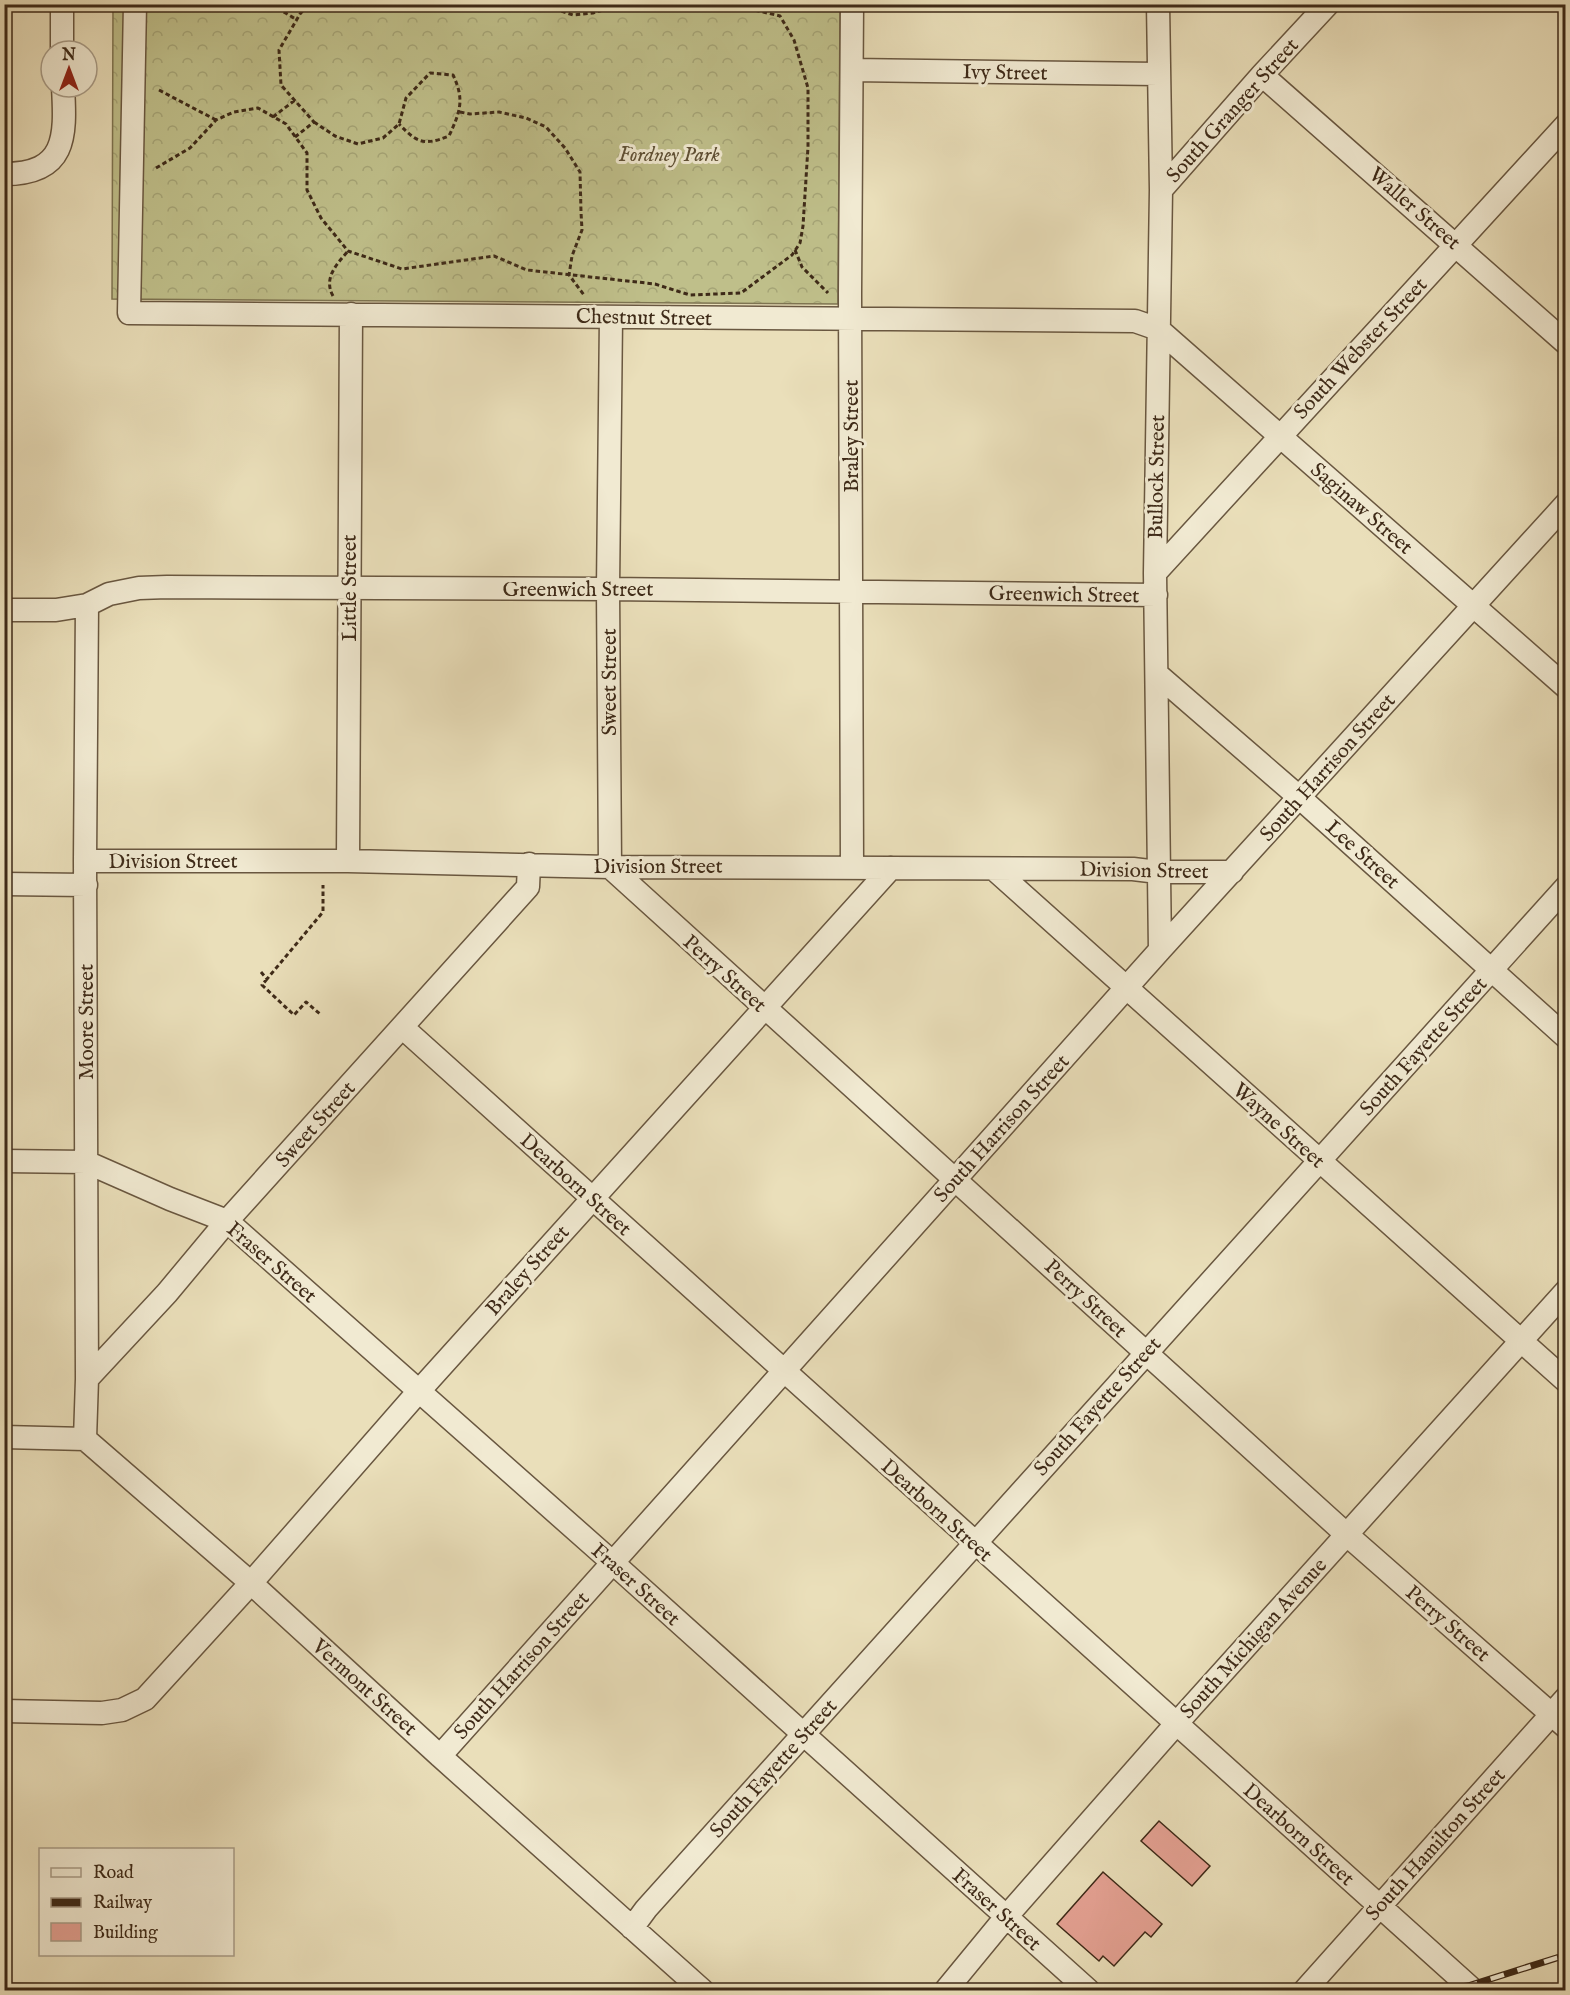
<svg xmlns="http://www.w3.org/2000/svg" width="1570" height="1995" viewBox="0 0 1570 1995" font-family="'IM FELL English',serif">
<defs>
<pattern id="forest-crowns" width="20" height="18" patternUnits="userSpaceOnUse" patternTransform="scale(1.5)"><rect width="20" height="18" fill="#bfbf8a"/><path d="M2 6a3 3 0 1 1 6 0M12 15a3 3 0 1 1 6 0" fill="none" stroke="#a5a476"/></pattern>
</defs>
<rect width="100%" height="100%" fill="#eadfba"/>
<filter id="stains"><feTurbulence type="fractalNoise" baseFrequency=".00333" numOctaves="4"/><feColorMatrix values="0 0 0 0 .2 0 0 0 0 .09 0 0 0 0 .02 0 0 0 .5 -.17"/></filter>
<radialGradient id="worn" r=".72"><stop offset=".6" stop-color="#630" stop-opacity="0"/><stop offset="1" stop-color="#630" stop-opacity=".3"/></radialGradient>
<path fill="url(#forest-crowns)" stroke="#7e7451" stroke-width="1.5" d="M113 5H840L838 304 112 299Z"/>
<path fill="#e5a294" stroke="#3e2a18" stroke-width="1.5" d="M1159 1821 1210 1866 1192 1886 1141 1841Z
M1103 1872 1162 1924 1151 1937 1145 1932 1114 1966 1103 1956 1099 1961 1057 1924Z"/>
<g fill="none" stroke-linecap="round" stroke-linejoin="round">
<g stroke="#695740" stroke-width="25">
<path id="minor" d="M135 4 129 313 1135 321 1158 329 1566 687
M1158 4 1161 190 1155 573 1160 950
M62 51V4
M852 70 1158 74
M1262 75 1566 343
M4 174C66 174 66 138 63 87
M1161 190 1262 75 1328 4
M611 317 608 589 610 867 1346 1534 1566 1727
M1155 573 1566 125
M4 610H56L87 605 109 594 139 588 167 587 608 589 1156 595
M1158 675 1299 797 1566 1037
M85 861H348L610 867 1133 869 1158 872H1232
M348 861 351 314
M852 867 850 294 852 4
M994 869 1566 1381
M4 884 86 885
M402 1027 1473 1990
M4 1161 86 1162 170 1199 227 1221 612 1562 1088 1990
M87 1379 167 1293 227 1221 528 887 529 864
M4 1437 85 1439 251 1583 440 1756 702 1990
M85 1439 87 1379 85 861 87 605
M4 1711 102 1713 122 1710 145 1699 251 1583 419 1391 891 868
M440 1756 1160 950 1566 504
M632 1928 646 1909 1566 887
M946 1990 1006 1917 1176 1724 1566 1291
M1305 1990 1566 1698"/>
</g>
<path stroke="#3e2a18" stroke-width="3" stroke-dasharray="4.5 3" stroke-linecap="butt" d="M271 4 297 20
M540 4 573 15 593 13 625 4
M159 90 216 120
M460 112 470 114 499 112 526 118 546 127 565 148 580 172 581 212 582 230 572 256 569 275 584 295
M273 117 295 100
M314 122 335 136 358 144 383 138 399 124 406 98 430 73 453 75C465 100 460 112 449 136 424 146 417 143 399 124
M295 137 314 122 281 85 279 50 300 14 309 4
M156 168 190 148 216 120 234 112 258 108 286 124 307 153V190L321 218 348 251 402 269 494 256 527 270 655 284 690 295 741 293 792 255 800 243 803 226 808 147V88L794 40 780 16 729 4
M795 250 802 267 828 293
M333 296C323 278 337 264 348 251
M261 972 267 979 323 912V885
M267 979 262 985 294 1015 306 1002 320 1014"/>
<use href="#minor" stroke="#f1ead2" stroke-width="22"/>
<g stroke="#3e2a18" stroke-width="7">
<path id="rail" d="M4 1986 343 1990
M1436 1990 1468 1986 1566 1955"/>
</g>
<use href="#rail" stroke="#f1ead2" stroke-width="4.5" stroke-dasharray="14" stroke-linecap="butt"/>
</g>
<g text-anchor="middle" stroke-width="6" stroke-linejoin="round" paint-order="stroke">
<g font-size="21" fill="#3e2a18" stroke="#f1ead2">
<text transform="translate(1005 72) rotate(1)" y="7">Ivy Street</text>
<text transform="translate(1232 110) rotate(-48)" y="7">South Granger Street</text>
<text transform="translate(1415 208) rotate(41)" y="7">Waller Street</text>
<text transform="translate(644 317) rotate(1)" y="7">Chestnut Street</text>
<text transform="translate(1360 348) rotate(-47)" y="7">South Webster Street</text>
<text transform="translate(851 436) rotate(-90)" y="7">Braley Street</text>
<text transform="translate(1156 477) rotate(-89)" y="7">Bullock Street</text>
<text transform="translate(1362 508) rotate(41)" y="7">Saginaw Street</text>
<text transform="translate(349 588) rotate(-90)" y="7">Little Street</text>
<text x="578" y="596">Greenwich Street</text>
<text transform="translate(1064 594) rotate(1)" y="7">Greenwich Street</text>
<text transform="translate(609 682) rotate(-90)" y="7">Sweet Street</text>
<text transform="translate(1327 767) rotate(-48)" y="7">South Harrison Street</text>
<text transform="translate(1363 854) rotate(42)" y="7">Lee Street</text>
<text x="173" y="868">Division Street</text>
<text x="658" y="873">Division Street</text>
<text transform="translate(1144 870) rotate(1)" y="7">Division Street</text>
<text transform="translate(725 973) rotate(42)" y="7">Perry Street</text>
<text transform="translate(86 1022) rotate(-90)" y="7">Moore Street</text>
<text transform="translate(1423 1046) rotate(-48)" y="7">South Fayette Street</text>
<text transform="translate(315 1124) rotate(-48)" y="7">Sweet Street</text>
<text transform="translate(1279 1125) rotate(42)" y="7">Wayne Street</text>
<text transform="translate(1001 1128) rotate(-48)" y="7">South Harrison Street</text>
<text transform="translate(576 1184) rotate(42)" y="7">Dearborn Street</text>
<text transform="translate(272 1262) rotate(41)" y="7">Fraser Street</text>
<text transform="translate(527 1270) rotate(-48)" y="7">Braley Street</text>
<text transform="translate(1086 1298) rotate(43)" y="7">Perry Street</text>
<text transform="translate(1097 1406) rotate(-48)" y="7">South Fayette Street</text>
<text transform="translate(937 1510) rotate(42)" y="7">Dearborn Street</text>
<text transform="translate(636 1584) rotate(42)" y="7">Fraser Street</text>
<text transform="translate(1448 1623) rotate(41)" y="7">Perry Street</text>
<text transform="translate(1253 1638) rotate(-48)" y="7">South Michigan Avenue</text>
<text transform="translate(521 1665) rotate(-48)" y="7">South Harrison Street</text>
<text transform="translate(365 1687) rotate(42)" y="7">Vermont Street</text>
<text transform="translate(773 1768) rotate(-48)" y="7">South Fayette Street</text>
<text transform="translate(1299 1834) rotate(42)" y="7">Dearborn Street</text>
<text transform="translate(1435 1844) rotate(-48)" y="7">South Hamilton Street</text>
<text transform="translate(997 1909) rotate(42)" y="7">Fraser Street</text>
</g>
<g font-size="21" font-style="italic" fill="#5e4f34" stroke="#f1ead2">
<text x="669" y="161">Fordney Park</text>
</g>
</g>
<rect width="1570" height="1995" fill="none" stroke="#eadfba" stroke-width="24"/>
<rect x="6" y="6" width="1558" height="1983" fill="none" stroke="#3e2a18" stroke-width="3"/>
<rect x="12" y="12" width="1546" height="1971" fill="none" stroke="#3e2a18" stroke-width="1.5"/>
<rect x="39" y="1848" width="195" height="108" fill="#f1ead2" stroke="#a99d88" stroke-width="1.5"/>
<rect x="51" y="1868" width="30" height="9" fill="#f1ead2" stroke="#a99d88" stroke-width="1.5"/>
<text x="93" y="1878" font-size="18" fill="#3e2a18">Road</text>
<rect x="51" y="1898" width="30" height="9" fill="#3e2a18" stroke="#a99d88" stroke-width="1.5"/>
<text x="93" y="1908" font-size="18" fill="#3e2a18">Railway</text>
<rect x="51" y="1923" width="30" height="18" fill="#e5a294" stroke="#a99d88" stroke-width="1.5"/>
<text x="93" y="1938" font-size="18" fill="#3e2a18">Building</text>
<g transform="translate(69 69)"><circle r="28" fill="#f1ead2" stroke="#a99d88" stroke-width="1.5"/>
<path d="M0-4.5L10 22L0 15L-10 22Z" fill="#8f2418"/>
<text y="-9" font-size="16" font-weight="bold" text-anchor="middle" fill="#3e2a18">N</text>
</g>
<rect width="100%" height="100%" filter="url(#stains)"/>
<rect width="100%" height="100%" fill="url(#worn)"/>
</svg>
